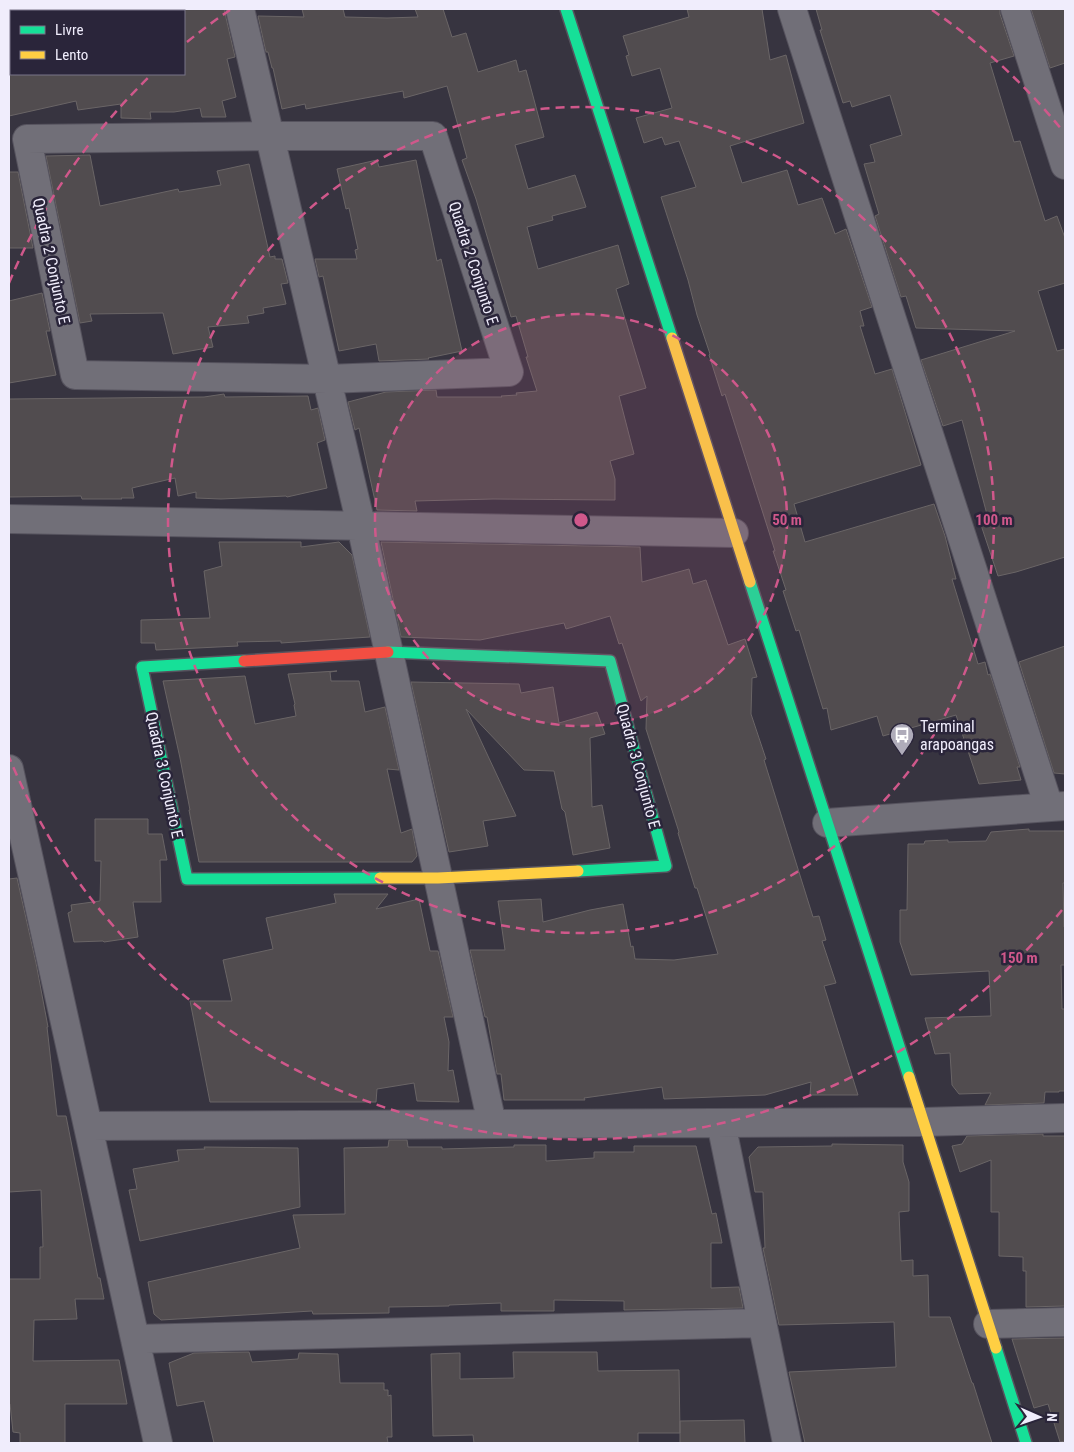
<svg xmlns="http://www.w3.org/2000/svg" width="1074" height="1452" viewBox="0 0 1074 1452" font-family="'Roboto Condensed',sans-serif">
<rect width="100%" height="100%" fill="#373440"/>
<path fill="#514c4f" stroke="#6a6566" d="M178 9H224L235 57 227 59 236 97 222 101 226 117H202L200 108 174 112H150L151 119 121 118V104L78 110 76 101 9 116V74H184V11H178Z
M302 9H343L345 17 387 18 418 17 415 9H443L452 37 466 33 478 72 516 60 519 72 526 70 544 137 515 145 528 189 575 175 586 207 552 216 553 220 527 227 538 269 618 245 629 284 616 289 646 388 619 396 634 454 610 461 615 479V500L493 499 415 501 417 511 377 510 359 428 355 430 348 402 386 392 436 390 437 397H502L501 396 517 395 516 393 537 391 526 357H528L516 316 511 317 476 199 462 160 467 158 447 86 404 98 403 91 306 109 305 104 282 109 273 68H272L268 52H266L258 16 304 17Z
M687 9H762L770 60 786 55 804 123 730 146 742 183 787 170 798 205 822 198 835 234 846 229 872 307 860 311 864 326H860L875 374 892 369 921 465 794 504 805 542 934 504 945 536 956 579H952L978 664 985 662 988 675 990 674 1020 767H1017L1021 780 979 784 956 715 883 736 877 716 831 730 827 708 823 709 799 630 796 631 783 591 786 590 773 551H775L725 394 722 396 709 355 710 354 697 315 688 280 661 197 696 187 679 141 665 145 662 137 644 143 636 118 672 108 660 68 632 76 626 56 629 55 623 36 689 17Z
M816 9H1000V14L1014 56 990 63 1014 142 1020 141 1045 221 1057 216 1065 238V283L1038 291 1057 351 1065 349V557L1016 572 998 576 981 525 989 522 962 420 943 426 921 360 1015 331 916 328 906 296 901 297 875 216 879 214 864 164 875 162 870 145 902 135 890 95 852 107 850 101 843 103 820 30H822Z
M1031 9H1065V63L1050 68Z
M90 155 100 206 178 189 179 192 221 185 217 171 249 164 270 257 275 256V259H282L288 283 281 284 286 304 263 308 264 313 247 316 249 323 208 327 213 347 173 354 163 313 90 314 92 321 80 323 46 156Z
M377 160 379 167 416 160 437 261 441 259 462 351 428 358 429 359 379 361 376 344 339 351 323 276 319 277 315 259H357L355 250 358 249 349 208 346 209 337 169Z
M9 172H18L33 248H9Z
M42 293 50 331H46L56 375 9 383V301Z
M224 394 225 397 308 396 311 410 318 408 325 440 317 443 327 488 287 497 286 496 221 499 196 498V492L178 496 175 478 132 488 134 498H121L122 499H82L81 496 9 497V399L204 397Z
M219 542H301V547L339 542 352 555 370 637 281 643V641L237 642 238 646 156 650 155 643H141V620L210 618 204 571 222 566Z
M381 542 640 547 642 582 689 569 693 584 706 580 728 645 745 639 757 677 752 678 751 714 766 759 764 760 813 917 819 916 826 940 822 941 836 983 824 986 858 1095H810L811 1082 765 1095 664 1099 662 1087 584 1098 585 1100H504L501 1074H497L487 1017H485L470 950H505L498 901 541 899 543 922 590 910 623 904 631 947 633 946 635 959 674 960 718 954 697 888H695L678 833 679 832 646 729 647 696 641 701 622 643 619 644 610 616 566 629 564 623 480 640 401 637Z
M1065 646V774L1054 773 1019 662Z
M337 671 330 672 331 681H359L365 712 385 707 399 770 387 769 401 833 412 829 417 856 412 862H199L189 810H190L180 758 163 681 245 676 255 724 296 716 294 705 295 704 288 674Z
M411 682 519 684 521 693 553 687 559 723 597 712 605 734 590 738 592 807 602 805 610 848 573 855 565 812 562 809 554 771 524 770 466 709 516 816 483 821 488 846 449 852Z
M95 819H148V834H162L167 860H160L161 902H133L138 937 104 942 103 941 74 942 68 913 72 911 71 905 100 901 101 861H95Z
M1029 829V831H1065V883H1063L1064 927H1065V965H1061L1062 1009H1065V1091H1059V1092H1045L1044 1103 985 1105 991 1093 959 1094 952 1085 950 1053 935 1054 925 1018 991 1016 989 971 911 975 900 942V910H907L908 844H924L925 841 948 840V842L986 841 991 832Z
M17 878 36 963 48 1027H47L57 1116H66L98 1278H100L104 1299H75L77 1319 34 1320 33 1361 119 1360 127 1404H65V1443H20V1433L13 1432 10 1404H9V1279H40V1247H43L41 1190 9 1192V879Z
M334 894H388L376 909 419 899 430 951H438L453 1017H444L449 1042 448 1071 453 1070 459 1102 417 1101 414 1083 377 1089 376 1102H210L190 1001H232L223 960 273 949 266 918 336 903Z
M1043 1134V1136H1065V1306L1026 1307V1271H1023V1257L999 1256V1212H991V1160L960 1172 952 1146 962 1144 967 1136Z
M389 1140H407L408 1147H442V1149L514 1147V1145H546V1161L594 1158V1152H634V1146H696L712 1214 716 1213 722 1243H711V1288L739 1287 743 1308 624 1310V1301L554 1300V1311H501V1303L449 1305V1306L389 1307V1313L313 1314 312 1311 161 1320 154 1314 148 1282 300 1248 293 1215 345 1214 344 1148 388 1147Z
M832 1144 903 1145V1162L909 1182V1211L899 1212 901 1261 913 1260V1276L928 1275 929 1317H950L972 1383H973L992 1443H805L789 1372 896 1367 894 1322 779 1325 763 1248H765L763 1192H755L749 1157 758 1147 832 1146Z
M204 1147 298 1148 300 1207 140 1241 129 1190 137 1189 133 1169 179 1161 177 1150 205 1149Z
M1065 1338V1441L1060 1442 1048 1404 1034 1408 1012 1339Z
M249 1352 252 1362 298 1359 299 1353 338 1354 340 1383H384V1390H388V1396L391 1395 392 1437H387L388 1443H214L204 1401 177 1406 169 1363 194 1353Z
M513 1352H597L598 1371 679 1370 680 1433H638V1443H474L473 1435 433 1436 431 1354 460 1353V1379L514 1378Z
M744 1420 745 1443H680V1421Z"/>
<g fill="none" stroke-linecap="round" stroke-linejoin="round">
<g stroke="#56535e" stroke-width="30">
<path id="street" d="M240 9 361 525 492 1124
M792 9 1049 807
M1015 9 1065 165
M270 136H433L509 372 327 379 75 375 27 139Z
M9 519 734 533
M9 769 158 1443
M827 823 1065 806
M721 1123 787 1443
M88 1126 923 1122 1065 1118
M988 1324 1065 1322
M135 1339 762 1323"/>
</g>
<g stroke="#56535e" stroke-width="14">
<path id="fast" d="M566 9 672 338
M750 582 909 1077
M388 652 610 661 666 866 578 871
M244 661 142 667 187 879 380 878
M996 1348 1026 1443"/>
</g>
<g stroke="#56535e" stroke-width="14">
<path id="slow" d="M672 338 750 582
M380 878H438L578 871
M909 1077 996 1348"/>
</g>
<g stroke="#56535e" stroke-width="14">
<path id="jam" d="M244 661 388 652"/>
</g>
<use href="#street" stroke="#716f78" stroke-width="28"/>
<use href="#fast" stroke="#16e098" stroke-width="11"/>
<use href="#slow" stroke="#ffcf43" stroke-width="11"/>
<use href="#jam" stroke="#f24e42" stroke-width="11"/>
</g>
<circle cx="581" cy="520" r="206" fill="#d0588b" fill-opacity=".12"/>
<g fill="none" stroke="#d0588b" stroke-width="2.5" stroke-dasharray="9 6">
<circle cx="581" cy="520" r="206"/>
<circle cx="581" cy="520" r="413"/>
<path d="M1062 910A619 619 0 0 1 9 757M9 283A619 619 0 0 1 151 75M187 42A619 619 0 0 1 230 10M932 10A619 619 0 0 1 1062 130"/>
</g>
<defs>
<g id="bus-pin" transform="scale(1.25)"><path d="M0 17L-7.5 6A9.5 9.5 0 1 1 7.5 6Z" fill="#afacba" stroke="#2a253a"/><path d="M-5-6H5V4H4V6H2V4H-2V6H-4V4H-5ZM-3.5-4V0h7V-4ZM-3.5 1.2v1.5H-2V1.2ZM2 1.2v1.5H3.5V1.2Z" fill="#fff"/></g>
</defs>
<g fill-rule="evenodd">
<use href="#bus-pin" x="902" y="735"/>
</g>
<g text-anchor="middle" stroke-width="5" stroke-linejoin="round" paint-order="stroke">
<g font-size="16" fill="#f0edfc" stroke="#2a253a">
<text transform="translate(52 261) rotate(78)" y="6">Quadra 2 Conjunto E</text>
<text transform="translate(474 263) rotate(72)" y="6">Quadra 2 Conjunto E</text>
<text transform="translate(639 766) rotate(75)" y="6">Quadra 3 Conjunto E</text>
<text transform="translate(165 775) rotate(78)" y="6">Quadra 3 Conjunto E</text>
</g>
<g font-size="16" fill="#f0edfc" stroke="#2a253a" text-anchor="start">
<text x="920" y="732">Terminal<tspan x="920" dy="18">arapoangas</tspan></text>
</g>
</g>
<circle cx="581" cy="520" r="8" fill="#d0588b" stroke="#2a253a" stroke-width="2.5"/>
<g font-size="15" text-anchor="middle" font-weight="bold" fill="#d0588b" stroke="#2a253a" stroke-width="5" stroke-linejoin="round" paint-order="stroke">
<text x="787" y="525">50 m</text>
<text x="994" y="525">100 m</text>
<text x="1019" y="963">150 m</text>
</g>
<rect width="1074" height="1452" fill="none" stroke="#f0edfc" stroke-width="20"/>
<rect x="10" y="10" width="175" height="65" fill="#2a253a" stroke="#797588"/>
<rect x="20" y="26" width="25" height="8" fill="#16e098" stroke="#797588"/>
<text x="55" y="35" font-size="15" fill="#f0edfc">Livre</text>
<rect x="20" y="51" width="25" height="8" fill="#ffcf43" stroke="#797588"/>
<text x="55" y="60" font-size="15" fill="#f0edfc">Lento</text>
<g transform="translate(1039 1417) rotate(92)" stroke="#2a253a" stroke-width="4" paint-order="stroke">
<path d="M0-4L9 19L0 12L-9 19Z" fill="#f0edfc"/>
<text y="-8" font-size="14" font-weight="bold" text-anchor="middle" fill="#f0edfc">N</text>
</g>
</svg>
